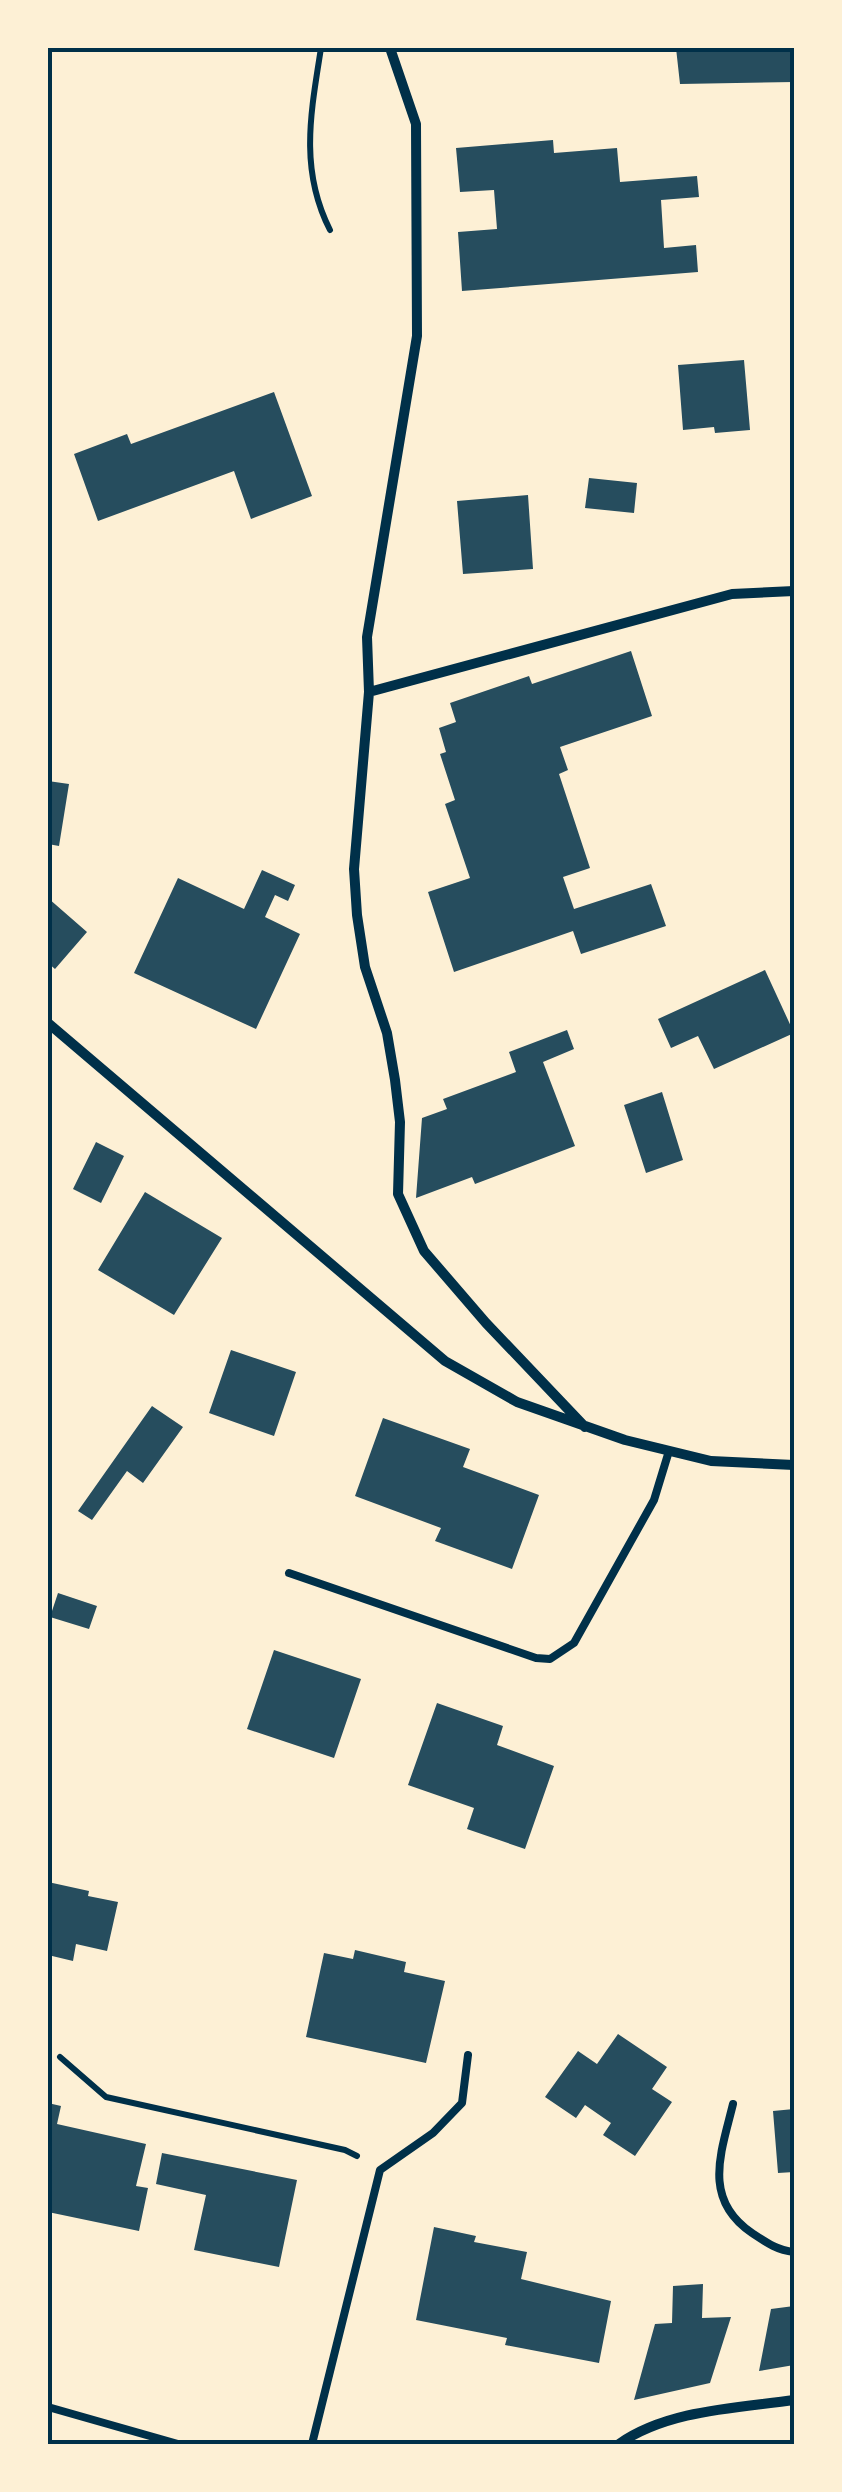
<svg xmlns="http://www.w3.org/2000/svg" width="842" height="2492" viewBox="0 0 842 2492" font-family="Cabin,sans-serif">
<rect width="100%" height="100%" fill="#fdf0d5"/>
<path fill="#264d5e" d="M676 48H794V82L680 84Z
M553 140 554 153 617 148 620 182 697 176 699 197 661 200 664 248 696 245 698 272 462 291 458 232 497 229 494 190 460 192 456 148Z
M744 360 750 430 715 433 714 427 683 430 678 365Z
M274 392 312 496 251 519 234 471 98 521 74 454 127 434 131 444Z
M589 478 637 483 634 513 585 508Z
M528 495 533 569 463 574 457 501Z
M631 651 652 716 560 747 568 770 559 774 590 868 563 877 574 909 651 884 666 926 581 954 573 931 454 972 428 892 470 878 445 804 455 800 440 754 446 752 439 728 456 722 450 703 529 676 532 684Z
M48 781 69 784 59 846 48 844Z
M262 870 295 885 288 901 275 895 265 917 300 934 256 1029 134 973 178 878 244 909Z
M48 898 87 932 55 969 48 963Z
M765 970 794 1033 714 1069 698 1036 671 1048 658 1019Z
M567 1030 574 1049 543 1062 575 1146 475 1184 472 1177 416 1198 422 1118 447 1109 443 1099 516 1072 509 1052Z
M662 1092 683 1160 646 1173 624 1105Z
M96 1142 124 1156 101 1203 73 1189Z
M145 1192 222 1238 174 1315 98 1270Z
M231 1350 296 1372 274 1436 209 1413Z
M152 1406 183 1427 143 1483 127 1471 92 1520 78 1511Z
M383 1418 470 1449 463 1467 539 1495 512 1569 435 1541 441 1528 355 1496Z
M58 1593 97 1606 89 1629 50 1617Z
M274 1650 361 1679 334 1758 247 1729Z
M437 1703 503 1726 497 1745 554 1766 525 1849 467 1829 474 1808 408 1785Z
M48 1882 89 1891 88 1896 118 1902 107 1951 76 1944 73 1961 48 1955Z
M355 1950 406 1962 404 1972 445 1981 426 2063 306 2037 324 1953 353 1959Z
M618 2034 667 2067 652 2089 672 2102 635 2156 603 2135 611 2123 585 2105 576 2118 545 2097 578 2051 597 2064Z
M48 2103 61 2106 57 2124 146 2144 136 2186 148 2188 139 2231 48 2212Z
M794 2109V2172L778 2173 773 2111Z
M162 2153 297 2180 279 2267 194 2250 206 2195 156 2184Z
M434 2227 476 2236 474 2242 527 2252 521 2279 611 2301 599 2363 505 2345 507 2338 416 2320Z
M703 2284 702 2318 731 2317 710 2383 634 2400 655 2324 672 2323 673 2286Z
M794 2306V2365L759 2371 771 2309Z"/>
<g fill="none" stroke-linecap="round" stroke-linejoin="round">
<path stroke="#003049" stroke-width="6" d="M321 48C311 112 299 169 330 230
M60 2057 106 2097 345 2150 357 2156"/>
<path stroke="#003049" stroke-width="8" d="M289 1573 536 1658 550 1659 574 1643 654 1500 669 1451
M733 2104C721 2153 702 2199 752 2233 767 2243 777 2250 794 2252
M48 2407 178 2444
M312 2444 380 2170 433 2133 462 2103 468 2055"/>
<path stroke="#003049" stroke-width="10" d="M390 48 416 124 417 336 367 637 369 692 354 869 357 915 365 967 387 1033 395 1080 400 1122 398 1194 424 1251 486 1323 585 1427
M369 692 732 594 794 591
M48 1023 445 1361 517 1402 625 1440 711 1461 794 1465
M619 2444C667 2410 737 2408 794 2400"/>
</g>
<rect width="842" height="2492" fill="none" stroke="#fdf0d5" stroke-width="100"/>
<rect x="50" y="50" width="742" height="2392" fill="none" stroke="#003049" stroke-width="4"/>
</svg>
